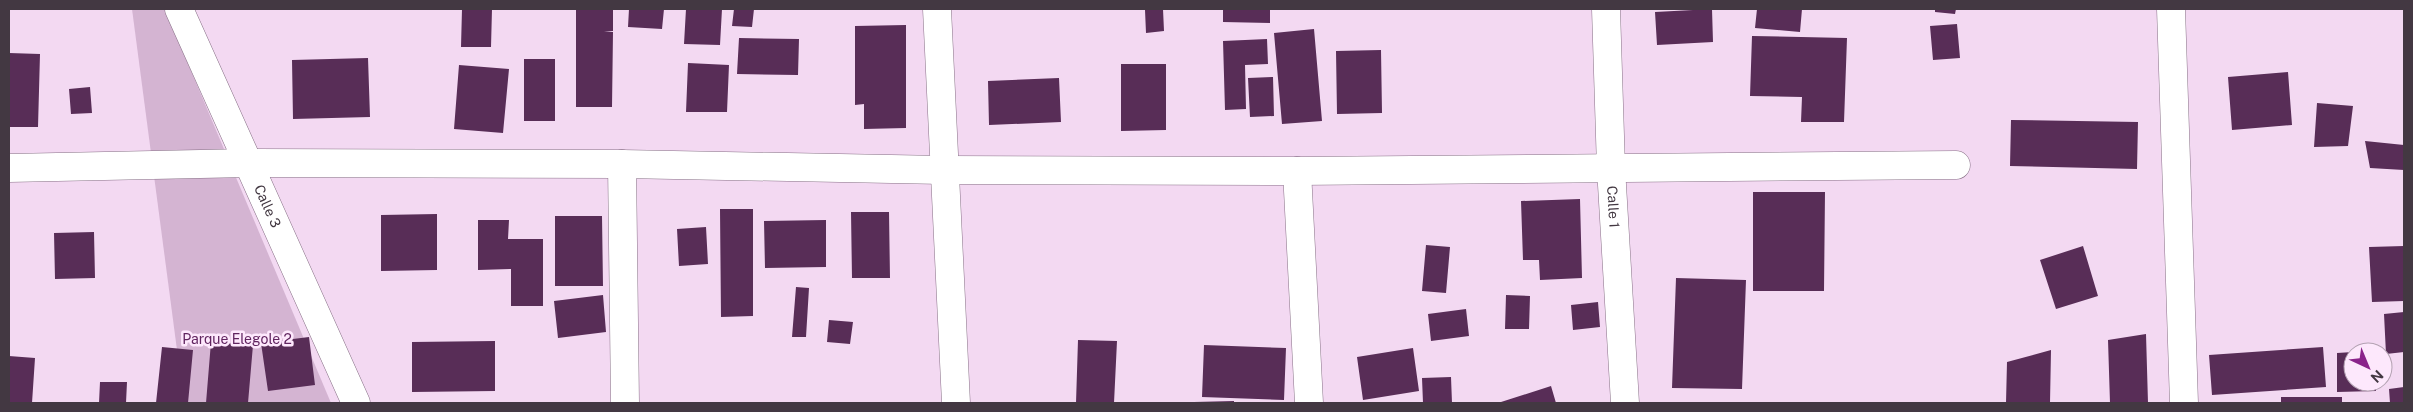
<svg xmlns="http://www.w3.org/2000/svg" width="2413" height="412" viewBox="0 0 2413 412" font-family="'Public Sans',sans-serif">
<rect width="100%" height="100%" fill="#f3d9f2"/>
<path fill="#d4b4d2" d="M132 9H165L331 403H184Z"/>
<path fill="#582d57" d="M462 9H492L491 47H461Z
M576 9H613V31L604 32H613L612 107H576Z
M629 9H664L662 29 628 27Z
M686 9H722L720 45 684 44Z
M734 9H754L752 27 732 26Z
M1160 9H1163L1164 31 1146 33 1145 10Z
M1223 9H1270V23L1223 22Z
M1712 9 1713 42 1657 45 1655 12Z
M1757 9H1802L1800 32 1755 28Z
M1935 9H1956L1955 14 1935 12Z
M1957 24 1960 58 1933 60 1930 26Z
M906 25V128L864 129V104L855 105V26Z
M1314 29 1322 121 1282 124 1274 33Z
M1752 36 1847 38 1844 122H1801L1802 97 1750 96Z
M739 38 799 39 798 75 737 74Z
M1267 39 1268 64 1245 65 1246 109 1225 110 1223 41Z
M1381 50 1382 113 1337 114 1336 51Z
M9 53 40 54 38 127H9Z
M368 58 370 117 293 119 292 60Z
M524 59H555V121H524Z
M688 63 729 65 727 112H686Z
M1121 64H1166V130L1121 131Z
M459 65 509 69 503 133 454 129Z
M2288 72 2292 125 2232 130 2228 77Z
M1273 77 1274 116 1250 117 1248 78Z
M1059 78 1061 122 989 125 988 81Z
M90 87 92 113 71 114 69 89Z
M2317 103 2353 106 2348 146 2314 147Z
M2011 120 2138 122 2137 169 2010 166Z
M2365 141 2404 145V170L2370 168Z
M1753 192H1825L1824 291H1753Z
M1580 199 1582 278 1540 280 1539 260H1523L1521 201Z
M720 209H753V316L721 317Z
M851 212H889L890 278H852Z
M437 214V270L381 271V215Z
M555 216H602L603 286H555Z
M478 220H509L508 239H543V306H511V269L478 270Z
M826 220V267L765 268 764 221Z
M706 227 708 264 679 266 677 229Z
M94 232 95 278 55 279 54 233Z
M1426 245 1450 247 1446 293 1422 291Z
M2083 246 2098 296 2056 309 2040 260Z
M2404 246V301L2372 302 2369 247Z
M1676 278 1746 280 1742 389 1672 388Z
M796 287 809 288 806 337H792Z
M603 295 606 332 558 338 554 301Z
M1506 295 1530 296 1529 329H1505Z
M1598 302 1600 327 1573 330 1571 305Z
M1466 309 1469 336 1431 341 1428 314Z
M2404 312V352L2386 354 2384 314Z
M829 320 853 322 850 344 827 342Z
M2146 334 2148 403H2110L2108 340Z
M309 337 315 385 268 391 261 343Z
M1078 340 1117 341 1114 403H1076Z
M495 341V391L412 392V342Z
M211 342 253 345 248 403H206Z
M1204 345 1286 348 1284 400 1202 397Z
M162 347 193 350 188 403H156Z
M2323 347 2326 387 2212 395 2209 355Z
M1413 348 1419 391 1363 400 1357 357Z
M2051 350 2050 403H2006L2007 362Z
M2353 352V382H2376V391L2337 392V353Z
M9 356 35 358 32 403H9Z
M1451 377 1452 403H1423L1422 378Z
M100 382H127L126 403H99Z
M1551 386 1556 403H1501V402Z
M2404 387V403H2390L2389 389Z
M2281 397H2342V403H2281Z
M1234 401V403H1194V402Z"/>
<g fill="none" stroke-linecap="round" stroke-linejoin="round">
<g stroke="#887187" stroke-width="29">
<g id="minor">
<path id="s1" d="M179 9 356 403"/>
<path d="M937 9 956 403"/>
<path id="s2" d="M1606 9 1611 168 1625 403"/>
<path d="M2171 9 2184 403"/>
<path d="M622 164 625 403"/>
<path d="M9 168 248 163 622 164 943 170 1297 171 1956 165"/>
<path d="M1297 171 1309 403"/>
</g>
</g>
<use href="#minor" stroke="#fff" stroke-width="28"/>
</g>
<g text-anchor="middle" stroke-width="5" stroke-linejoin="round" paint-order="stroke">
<g font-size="14" fill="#433842" stroke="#fde8fc">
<text dy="5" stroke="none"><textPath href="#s1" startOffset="216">Calle 3</textPath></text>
<text dy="5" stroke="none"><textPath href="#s2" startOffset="198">Calle 1</textPath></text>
</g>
<g font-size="14" fill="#60245f" stroke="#fde8fc">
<text x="237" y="344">Parque Elegole 2</text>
</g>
</g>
<rect width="2413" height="412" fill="none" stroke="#433842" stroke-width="20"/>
<g transform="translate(2368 367) rotate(136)"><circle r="24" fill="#fde8fc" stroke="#b3a2b2"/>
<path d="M0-4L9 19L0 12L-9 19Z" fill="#8a238a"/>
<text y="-8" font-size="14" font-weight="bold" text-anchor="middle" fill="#433842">N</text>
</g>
</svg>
